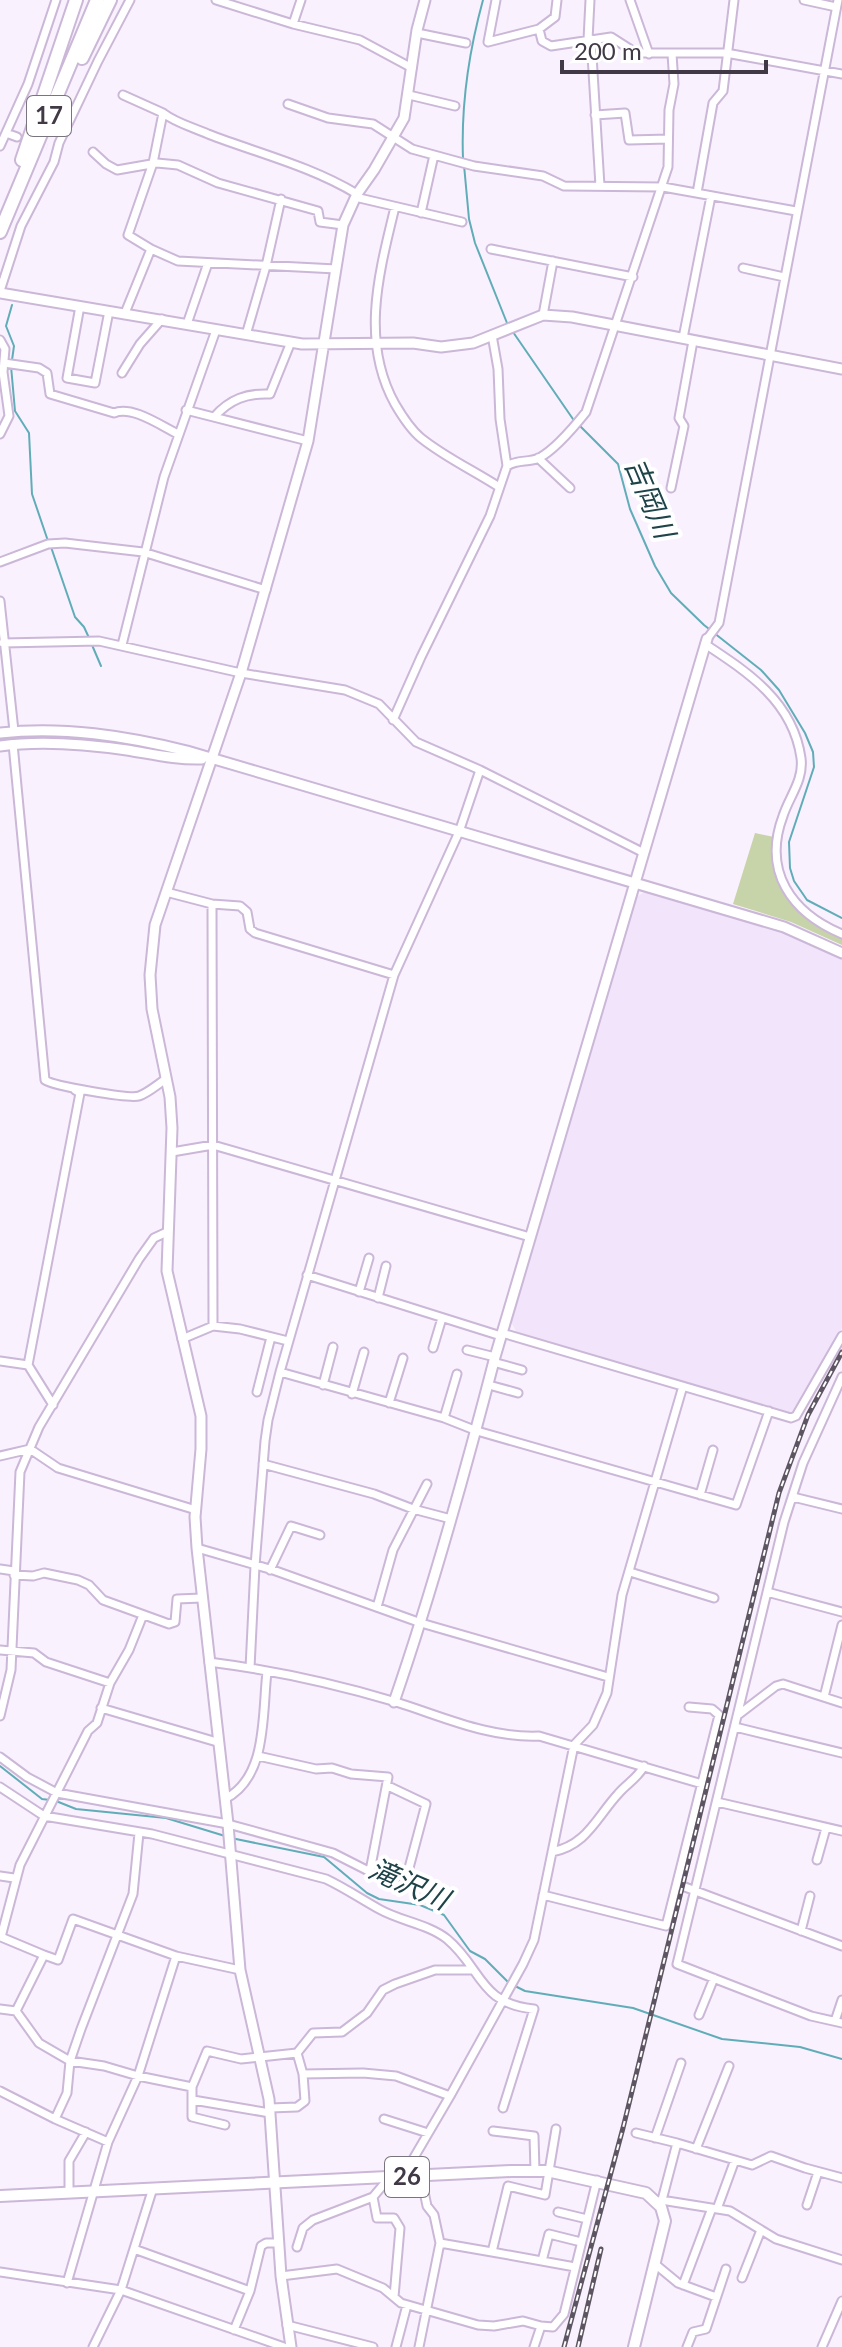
<svg xmlns="http://www.w3.org/2000/svg" width="842" height="2347" viewBox="0 0 842 2347" font-family="Lato,'Noto Sans JP',sans-serif">
<rect width="100%" height="100%" fill="#f9f1fe"/>
<path fill="#f2e4fb" d="M645 892 783 932 842 958V1328L796 1411 792 1413 517 1333 511 1322 636 897Z"/>
<path fill="#c7d3a8" d="M755 833 774 837C770 891 796 916 842 938V945L791 922 733 904Z"/>
<g fill="none" stroke-linecap="round" stroke-linejoin="round">
<path stroke="#60adb8" stroke-width="2" d="M463 159C461 106 469 51 483 0
M464 165 469 219 475 243 507 323
M12 305 6 326 14 346 12 360
M513 332 575 422
M11 366 15 411 29 433 32 494 48 541
M580 426 618 464 630 509 655 566 671 593 704 625 761 670 779 690 805 733 813 752 814 767 789 842 790 868 794 881 807 900 842 918
M51 547 75 617 84 627 90 640
M92 645 101 666
M0 1766 42 1799 50 1800
M56 1801 76 1809 166 1818 225 1836
M231 1838 324 1857 367 1893 379 1899 420 1905 444 1915 470 1951 485 1959 508 1982
M513 1985 525 1991 633 2008 722 2039 800 2047 842 2059"/>
<path stroke="#d4ccd9" stroke-width="7" stroke-dasharray="7 3.5" stroke-linecap="butt" d="M17 137 47 147"/>
<g stroke="#cbb7d7" stroke-width="11">
<path id="street" d="M216 0 293 24 360 40 412 68
M496 0 488 42 539 29
M557 0 555 17 539 29 542 41 551 46 611 37 636 53H726L842 74
M630 0 649 54
M804 0 836 7
M293 24 301 0
M417 33 466 43
M591 39 600 186
M588 40 590 0
M123 95 163 113 153 163 128 235 151 249
M409 95 455 106
M288 104 328 118 373 124 412 149 474 166 543 176 564 186 663 187 796 211
M163 113C176 123 192 127 208 134 257 153 311 166 357 194
M595 115 625 113 629 140 668 139
M6 133 17 137
M0 146 28 84 56 0
M93 152 106 164 117 170 157 163 178 165 218 183 318 211 320 222 343 225
M697 193 713 103 723 91 734 0
M355 197 462 222
M395 207C379 273 360 341 395 404 402 416 410 429 421 438 446 458 473 470 499 487
M421 213 434 155
M491 249 633 277
M743 268 784 277
M0 291 21 226 54 162 59 143 98 61 130 0
M80 306 67 378 95 383 109 311
M125 313 151 249 178 261 336 269
M543 315 553 261
M187 324 208 263
M246 335 266 266 281 199
M683 338 711 196
M0 340 5 349 3 372 9 416 0 434
M4 363 39 368 47 373 50 394 114 413C132 405 161 426 178 434
M122 373 140 344 162 319
M186 410 308 441
M214 417C230 399 247 393 270 394L291 342
M538 458 570 488
M507 466C518 459 528 463 539 458 556 449 574 427 586 412L668 167 669 110 674 84 672 54
M671 488 684 426 679 418 693 341
M0 562 48 544 65 543 143 552 266 590
M0 601 14 731
M707 639 719 623 838 0
M3 643 99 641 241 673 345 690 379 704 416 742 480 770 644 853
M705 644C749 673 793 702 801 758 804 780 789 797 783 816 762 872 792 913 842 934
M122 645 164 477 216 330
M393 720 421 657 490 516 507 466 500 419 498 369 492 335
M13 744 45 1080C53 1086 130 1099 139 1096 148 1093 158 1084 166 1079
M166 892 212 904 240 906 247 912 250 929 255 933 394 975
M212 904 213 1326
M172 1152 213 1145 530 1237
M307 1275 501 1336
M359 1292 369 1258
M378 1298 386 1266
M502 1333 791 1418 796 1416 842 1336
M182 1339 213 1326 240 1329 288 1341
M433 1348 442 1318
M467 1350 495 1357
M0 1361 28 1365
M493 1362 522 1370
M280 1372 444 1418 477 1431 736 1505 769 1411
M842 1377 803 1463 784 1522 677 1964 811 2016 842 2023
M323 1385 333 1347
M489 1385 518 1393
M257 1392 271 1337
M352 1394 364 1352
M389 1403 403 1358
M53 1405 28 1365 80 1093 75 1090
M444 1418 457 1374
M0 1456 30 1449 58 1468 196 1510
M263 1464 374 1494 413 1509 451 1519
M700 1495 713 1450
M793 1497 842 1509
M197 1548 273 1570 421 1623 608 1677
M0 1569 14 1571
M270 1570 291 1526 320 1535
M630 1572 714 1598
M14 1575 33 1576 44 1573 78 1580 89 1585 103 1600 169 1624 175 1622 177 1599 202 1598
M767 1592 842 1612
M377 1607 393 1550 427 1484
M143 1615 129 1650 110 1683 97 1723 88 1731 20 1865 1 1937 44 1955 16 2011 39 2043 70 2061 104 2066 138 2076 192 2087
M0 1650 34 1653 46 1662 110 1683
M209 1662C272 1670 336 1684 396 1702 444 1717 488 1738 539 1736L702 1784
M250 1668 255 1566 265 1441 268 1420 280 1372 394 975 459 832 480 770
M824 1697 842 1625
M101 1708 217 1742
M738 1715 776 1686 783 1684 842 1703
M0 1716 11 1670 20 1472 39 1427 139 1259 154 1238 167 1232
M735 1727 842 1753
M258 1756 316 1769 332 1768 351 1774 388 1777 370 1871
M0 1757 27 1777 57 1793 228 1824 333 1853 398 1886 405 1883 426 1804 388 1786
M0 1787 44 1816 152 1834 326 1879C345 1888 361 1899 379 1909 400 1921 428 1924 447 1939 482 1968 479 2004 534 2009L503 2108
M225 1799C268 1777 262 1714 267 1672
M717 1802 842 1831
M552 1852C587 1845 596 1818 618 1794 626 1784 638 1778 644 1766
M817 1860 826 1828
M0 1876 14 1878
M677 1884 842 1946
M543 1895 666 1926 719 1715 712 1709 689 1707
M801 1931 810 1896
M44 1955 58 1960 73 1919 176 1956 240 1970
M0 2009 16 2011
M699 2015 714 1978
M835 2021 842 2000
M297 2053 303 2074 363 2073 396 2076 450 2096
M0 2091 55 2119 108 2142 67 2283
M193 2100 270 2113
M270 2108 297 2107 305 2101 303 2074
M55 2119 67 2093 70 2061 81 2029 133 1894 139 1833
M384 2119 428 2133
M225 2125 192 2117V2087L207 2051 241 2059 297 2053 313 2033 342 2032 367 2013 383 1990 395 1984 435 1970H473
M556 2129 545 2195 508 2186 492 2252 575 2267
M493 2131 534 2136 535 2171
M636 2133 677 2143
M655 2138 681 2063
M108 2142 138 2076 176 1956
M696 2149 729 2066
M389 2178 373 2197 377 2218H394L400 2228 394 2297
M402 2178 450 2096 523 1964 534 1940 574 1745 593 1725 607 1693 622 1595 683 1386
M69 2192V2161L86 2132
M661 2200 730 2211 776 2239 842 2260
M662 2200 677 2143 752 2165 771 2156 805 2168 842 2178
M807 2205 818 2172
M717 2209 735 2160
M558 2212 587 2219
M440 2243 492 2252
M297 2247 303 2228 313 2220 373 2197
M134 2249 250 2291
M542 2261 549 2234 581 2242
M655 2264 678 2283 716 2297
M0 2272 121 2290 284 2347
M281 2276 337 2269 383 2288 401 2303 478 2325 494 2326 523 2321 541 2326
M742 2278 761 2230
M683 2285 712 2208
M287 2325 373 2347
M234 2330 250 2291 261 2246 266 2243H278
M93 2347 121 2290 153 2188
M396 2347 407 2305
M419 2347 440 2243 434 2215 427 2206 421 2177
M534 2347 541 2326 553 2327 564 2314 597 2180
M687 2347 693 2332 706 2329 726 2269
M822 2347 842 2301"/>
</g>
<g stroke="#cbb7d7" stroke-width="13">
<path id="secondary" d="M0 293 302 344 413 343 441 347 473 343 543 315 572 317 842 369
M0 733C63 726 126 736 187 751L784 927 842 953
M0 746C41 740 86 744 127 750 152 754 177 760 202 759
M394 1702C433 1589 465 1473 495 1357L707 639
M291 2347 281 2276 269 2099 240 1970 228 1824 197 1548 195 1517 201 1449V1416L167 1271 172 1128 170 1097 152 1009 150 975 155 925 241 673 308 441 343 225 357 194 374 170 404 118 417 30 425 0"/>
</g>
<g stroke="#cbb7d7" stroke-width="14">
<path id="primary" d="M0 2196 511 2171H547L646 2193 661 2207 665 2221 634 2347"/>
</g>
<g stroke="#cbb7d7" stroke-width="16">
<path id="highway" d="M82 58 110 0
M22 160 76 0
M0 232 97 0"/>
</g>
<use href="#street" stroke="#fff" stroke-width="7"/>
<use href="#secondary" stroke="#fff" stroke-width="9"/>
<use href="#primary" stroke="#fff" stroke-width="10"/>
<use href="#highway" stroke="#fff" stroke-width="12"/>
<g stroke="#5d5562" stroke-width="5">
<path id="rail" d="M564 2347 623 2128 779 1493 808 1415 842 1352
M578 2347 601 2249"/>
</g>
<use href="#rail" stroke="#fff" stroke-width="2" stroke-dasharray="6" stroke-linecap="butt"/>
</g>
<g text-anchor="middle" stroke-width="8" stroke-linejoin="round" paint-order="stroke">
<g fill="#fff" stroke="#7a747e" stroke-width="2">
<rect x="27" y="96" width="44" height="40" rx="6"/>
<rect x="385" y="2157" width="44" height="40" rx="6"/>
</g>
<g font-size="24" font-weight="bold" fill="#413946">
<text x="49" y="124">17</text>
<text x="407" y="2185">26</text>
</g>
<g font-size="28" font-style="italic" fill="#1e4348" stroke="#fff">
<text transform="translate(650 498) rotate(67)" y="10">吉岡川</text>
<text transform="translate(409 1884) rotate(24)" y="10">滝沢川</text>
</g>
</g>
<path d="M562 60v12h204v-12" fill="none" stroke="#413946" stroke-width="4"/>
<text x="574" y="60" font-size="24" fill="#413946" stroke="#ffffff" stroke-width="6" paint-order="stroke">200 m</text>
</svg>
